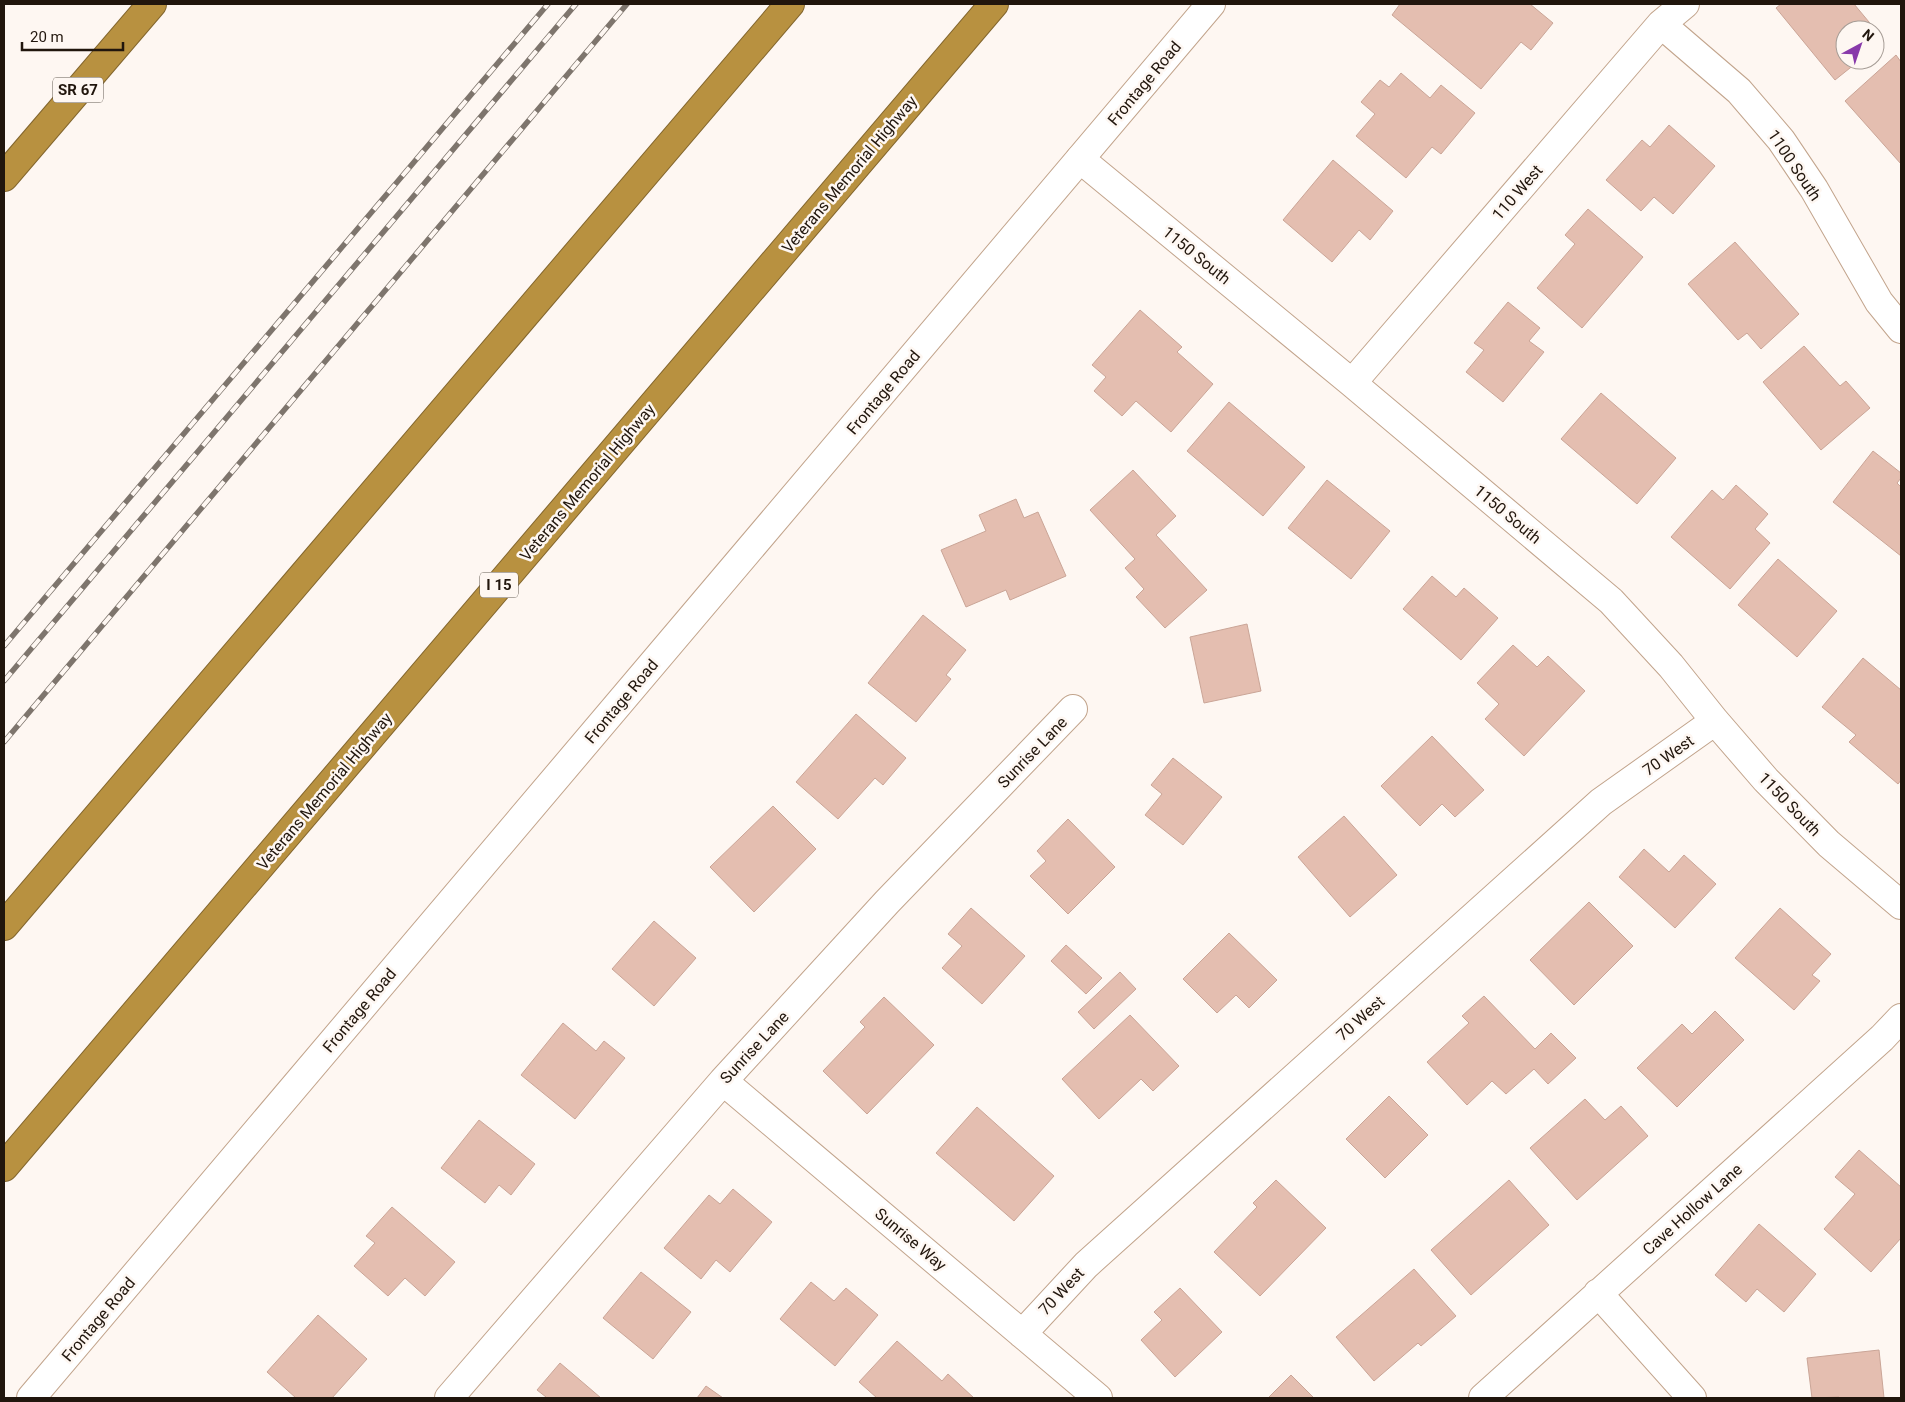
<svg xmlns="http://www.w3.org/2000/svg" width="1905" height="1402" viewBox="0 0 1905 1402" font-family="Roboto,sans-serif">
<rect width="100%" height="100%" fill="#fef7f2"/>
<path fill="#e4beb0" stroke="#caa597" d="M1400 4H1530L1553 23 1531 50 1521 42 1481 89 1392 15Z
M1781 4H1854L1874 28 1871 30H1845V60H1860L1835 80 1776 8Z
M1896 55 1901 62V164L1845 101Z
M1401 73 1430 98 1441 85 1475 113 1441 154 1432 147 1406 178 1356 136 1375 114 1361 102 1380 80 1389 87Z
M1669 125 1715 166 1673 214 1654 197 1641 211 1606 180 1642 140 1650 147Z
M1333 160 1393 211 1370 240 1359 230 1332 262 1283 220Z
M1588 209 1643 257 1582 328 1537 288 1575 244 1565 235Z
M1735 242 1799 314 1761 349 1747 333 1738 340 1688 284Z
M1508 302 1540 328 1529 341 1544 352 1503 402 1466 372 1484 350 1474 343Z
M1140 310 1182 347 1177 352 1213 384 1171 432 1136 401 1122 416 1094 391 1106 377 1092 365Z
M1804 346 1840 386 1846 381 1870 408 1821 450 1763 382Z
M1601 393 1676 458 1637 504 1561 439Z
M1229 402 1305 467 1263 516 1187 451Z
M1873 451 1901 473V478L1897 483 1901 487V556L1833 502Z
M1133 470 1176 516 1156 535 1207 590 1165 628 1136 597 1144 589 1125 568 1135 559 1090 510Z
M1327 480 1390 531 1351 579 1288 528Z
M1736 485 1768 514 1755 529 1770 543 1730 589 1671 537 1712 490 1723 500Z
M1016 499 1024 518 1038 512 1066 576 1010 600 1006 590 966 607 941 550 986 531 979 515Z
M1778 559 1837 611 1797 657 1738 605Z
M1432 576 1456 597 1464 588 1498 618 1461 660 1403 609Z
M923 615 966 650 946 675 951 679 916 722 868 683Z
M1247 624 1261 691 1204 703 1190 637Z
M1513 645 1537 667 1548 656 1585 691 1524 756 1485 719 1499 704 1477 683Z
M1863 658 1901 690V780L1898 784 1849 742 1856 735 1822 707Z
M856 714 906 758 883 785 875 778 838 819 796 782Z
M1432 736 1484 790 1455 817 1442 804 1420 826 1381 786Z
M1173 758 1222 797 1183 845 1145 815 1162 794 1151 785Z
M773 806 816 849 754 912 710 867Z
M1344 816 1397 875 1350 917 1298 857Z
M1068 819 1115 867 1068 914 1030 876 1046 861 1037 851Z
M1644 849 1669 872 1684 855 1716 884 1675 928 1619 877Z
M1589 902 1633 946 1574 1005 1530 960Z
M971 908 1025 956 982 1004 942 968 962 946 948 934Z
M1780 908 1831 954 1812 975 1820 981 1794 1010 1735 958Z
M654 921 696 958 654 1006 612 969Z
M1229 933 1277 980 1249 1008 1236 995 1217 1013 1183 979Z
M1066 945 1102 978 1086 994 1051 961Z
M1120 972 1136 989 1094 1029 1078 1012Z
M1484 996 1535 1049 1551 1033 1576 1058 1548 1084 1534 1069 1506 1094 1492 1081 1467 1105 1427 1062 1469 1023 1462 1016Z
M884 997 934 1045 867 1114 823 1071 865 1027 860 1022Z
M1715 1011 1744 1040 1677 1107 1637 1068 1682 1024 1692 1034Z
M1130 1015 1179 1066 1153 1091 1141 1079 1099 1119 1062 1079Z
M563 1023 596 1051 604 1041 625 1058 575 1119 521 1075Z
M1389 1096 1428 1135 1385 1178 1346 1139Z
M1585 1099 1605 1120 1621 1106 1648 1136 1577 1200 1530 1148Z
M977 1107 1054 1176 1014 1221 936 1153Z
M479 1120 535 1164 511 1195 499 1185 485 1203 441 1168Z
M1859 1150 1901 1187V1238L1871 1272 1824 1229 1855 1194 1835 1177Z
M1276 1180 1326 1228 1260 1296 1214 1252 1257 1207 1253 1203Z
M1509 1180 1549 1225 1471 1295 1431 1250Z
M733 1189 772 1222 730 1272 716 1260 701 1279 664 1248 709 1195 720 1204Z
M392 1207 455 1262 425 1296 405 1278 388 1296 354 1266 375 1243 366 1236Z
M1759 1224 1816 1274 1784 1312 1757 1289 1746 1302 1715 1275Z
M1414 1269 1456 1316 1421 1346 1418 1343 1374 1381 1336 1337Z
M641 1272 691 1312 653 1359 603 1318Z
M811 1282 834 1301 846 1288 878 1315 835 1366 780 1319Z
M1180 1288 1222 1332 1175 1377 1141 1340 1162 1320 1154 1312Z
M318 1315 367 1359 332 1398H296L267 1372Z
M897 1341 942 1381 948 1374 974 1398H877L859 1382Z
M1879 1350 1884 1398H1839V1397L1812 1398 1807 1358Z
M560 1363 601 1398H545L546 1397 537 1390Z
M1291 1375 1314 1398H1268Z
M706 1386 723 1398H697Z"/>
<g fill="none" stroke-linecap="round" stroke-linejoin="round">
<g stroke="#c2a48c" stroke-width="30">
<path id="minor" d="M1661 24 1739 91 1781 140 1814 189 1879 302 1901 329
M1080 159 1352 383 1611 601 1671 666 1715 721 1766 780 1829 844 1901 905
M1352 383 1661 24 1685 4
M723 1081 1098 1398
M1598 1293 1692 1398
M1022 1334 1086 1265 1601 802 1715 721
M449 1398 723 1081 887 902 1073 709
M1483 1398 1882 1038 1901 1018"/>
</g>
<g stroke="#c2a48c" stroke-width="30">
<path id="tertiary" d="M31 1398 1211 4"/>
</g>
<g stroke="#83662e" stroke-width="30">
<path id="motorway" d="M4 177 152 4
M4 926 790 4
M4 1167 994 4"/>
</g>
<use href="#minor" stroke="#fff" stroke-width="28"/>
<use href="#tertiary" stroke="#fff" stroke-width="28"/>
<use href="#motorway" stroke="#b89140" stroke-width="28"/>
<g stroke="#7e756d" stroke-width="5.5">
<path id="rail" d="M4 646 548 4
M4 681 576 4
M4 742 627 4"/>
</g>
<use href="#rail" stroke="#fef7f2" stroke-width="4" stroke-dasharray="11" stroke-linecap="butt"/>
</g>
<g text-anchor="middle" stroke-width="5" stroke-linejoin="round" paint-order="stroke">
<g fill="#fef7f2" stroke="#635a52" stroke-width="1">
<rect x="53" y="77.5" width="50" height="25" rx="4"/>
<rect x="480" y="572.5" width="38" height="25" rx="4"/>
</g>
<g font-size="15" font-weight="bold" fill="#21160d">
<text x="78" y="95">SR 67</text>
<text x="499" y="590">I 15</text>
</g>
<g font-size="16" fill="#21160d" stroke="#fef7f2">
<text transform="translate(1144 83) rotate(-50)" y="6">Frontage Road</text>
<text transform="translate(1795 165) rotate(56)" y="6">1100 South</text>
<text transform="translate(849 174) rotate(-50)" y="6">Veterans Memorial Highway</text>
<text transform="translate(1517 192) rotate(-49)" y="6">110 West</text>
<text transform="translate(1197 255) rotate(39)" y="6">1150 South</text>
<text transform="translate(883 392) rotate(-50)" y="6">Frontage Road</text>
<text transform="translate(587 482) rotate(-50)" y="6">Veterans Memorial Highway</text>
<text transform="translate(1508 514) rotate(40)" y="6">1150 South</text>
<text transform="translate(621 701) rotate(-50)" y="6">Frontage Road</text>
<text transform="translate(1032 752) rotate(-46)" y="6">Sunrise Lane</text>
<text transform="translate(1668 755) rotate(-35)" y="6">70 West</text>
<text transform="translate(324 791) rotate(-50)" y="6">Veterans Memorial Highway</text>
<text transform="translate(1790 804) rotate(46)" y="6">1150 South</text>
<text transform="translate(359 1010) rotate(-50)" y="6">Frontage Road</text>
<text transform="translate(1360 1018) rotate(-42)" y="6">70 West</text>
<text transform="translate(754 1047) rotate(-47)" y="6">Sunrise Lane</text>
<text transform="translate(1692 1209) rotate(-42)" y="6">Cave Hollow Lane</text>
<text transform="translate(911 1239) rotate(40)" y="6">Sunrise Way</text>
<text transform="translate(1061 1291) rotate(-47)" y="6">70 West</text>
<text transform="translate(98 1319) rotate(-50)" y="6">Frontage Road</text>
</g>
</g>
<rect width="1905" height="1402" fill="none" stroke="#21160d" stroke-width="10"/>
<g transform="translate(1860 45) rotate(40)"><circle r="24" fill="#fef7f2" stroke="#a69d96"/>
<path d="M0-4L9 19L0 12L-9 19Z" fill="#8839aa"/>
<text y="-8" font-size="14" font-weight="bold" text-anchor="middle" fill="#21160d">N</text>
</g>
<path d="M22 42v8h101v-8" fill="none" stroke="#21160d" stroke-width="2.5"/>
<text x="30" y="42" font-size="15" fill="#21160d" stroke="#fef7f2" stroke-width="4" paint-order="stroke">20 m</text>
</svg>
